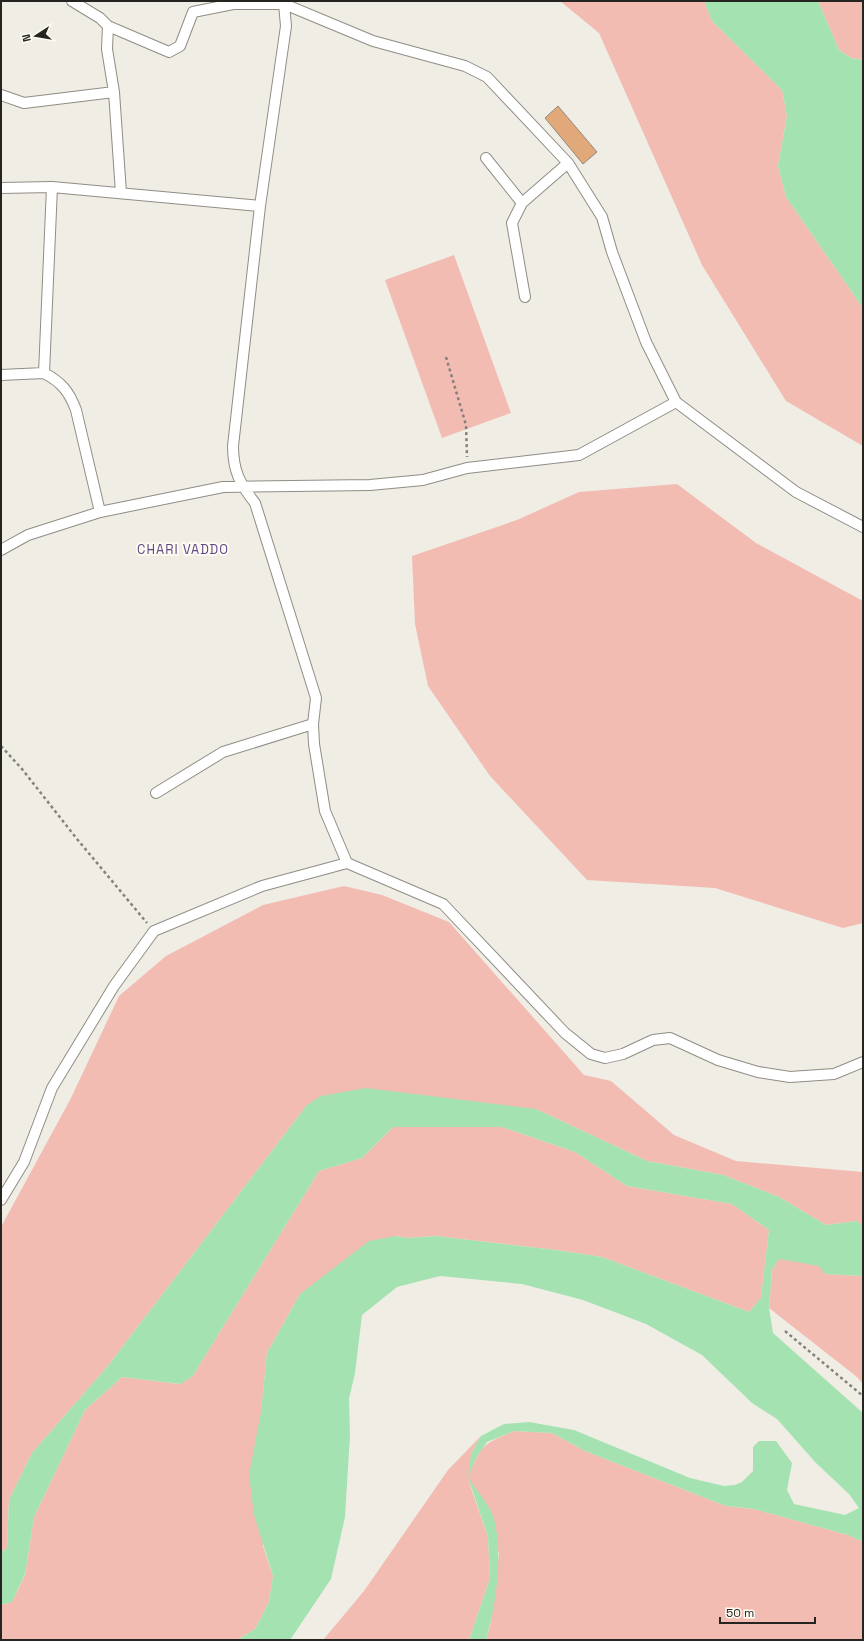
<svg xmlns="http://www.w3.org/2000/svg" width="864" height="1641" viewBox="0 0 864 1641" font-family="'Space Grotesk',sans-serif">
<rect width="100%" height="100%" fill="#f0ede5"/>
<path fill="#f3bcb3" d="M560 1H704L712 21 782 90 787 116 778 166 786 197 863 308V446L786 401 702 265 599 33Z
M818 1H863V60L851 58 839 50Z
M454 255 511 413 442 438 385 280Z
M677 484 756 543 863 601V923L843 928 715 888 587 880 490 776 428 686 415 624 412 556 517 520 579 492Z
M344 886 382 895 449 922 584 1075 611 1081 674 1135 736 1161 863 1172V1228L858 1221 826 1225 779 1197 723 1175 647 1161 536 1109 307 1105 107 1367 32 1453 9 1500 7 1548 1 1552V1227L71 1098 119 996 166 956 263 905Z
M393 1127H502L575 1152 627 1186 732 1204 769 1230 761 1298 749 1312 602 1257 556 1250 436 1236 407 1238 396 1236 300 1294 267 1353 261 1412 263 1546 273 1576 269 1602 255 1629 237 1640H1V1605L12 1602 25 1575 34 1517 85 1410 122 1377 179 1384 192 1377 319 1171 362 1158Z
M779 1258 820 1266 826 1274 863 1276V1384L857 1377 769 1308 772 1270Z
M514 1431 552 1433 585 1451 726 1506 754 1509 848 1535 863 1542V1640H486L490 1626 499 1553 468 1479 488 1537 490 1578 469 1640H323L364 1591 448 1470 481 1436 471 1454 469 1475C481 1444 485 1443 514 1431Z"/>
<path fill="#a5e2b2" d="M704 1H818L839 50 851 58 863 60V308L786 197 778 166 787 116 782 90 712 21Z
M366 1088 536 1109 647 1161 723 1175 779 1197 826 1225 858 1221 863 1228V1276L825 1274 819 1266 779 1259 772 1270 769 1308 773 1333 863 1413V1542L848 1535 754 1509 726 1506 585 1451 552 1433 514 1431 487 1442 476 1458 468 1477C475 1489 488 1502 493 1516 504 1549 496 1607 486 1640H469L490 1578 488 1537 468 1477 471 1454 481 1436 504 1424 529 1422 574 1430 690 1478 724 1486 735 1485 742 1482 753 1471V1447L759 1441H776L792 1463 787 1490 794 1504 845 1515 859 1508 849 1494 816 1463 777 1419 752 1403 702 1355 646 1324 583 1300 522 1284 440 1276 397 1287 362 1315 355 1373 349 1399 350 1435 345 1517 331 1579 290 1640H237L255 1629 269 1602 273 1576 254 1515 249 1475 261 1412 267 1353 300 1294 369 1241 396 1236 407 1238 436 1236 556 1250 602 1257 749 1312 761 1298 769 1230 732 1204 627 1186 575 1152 502 1127H393L362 1158 319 1171 192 1377 180 1384 122 1377 85 1410 34 1517 25 1574 12 1602 1 1605V1552L7 1548 9 1500 32 1453 107 1367 307 1105 321 1096Z"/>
<path fill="#e1a87a" stroke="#918a85" d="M558 106 597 152 583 164 545 118Z"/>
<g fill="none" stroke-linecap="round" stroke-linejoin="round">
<g stroke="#908d86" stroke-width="12">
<path id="street" d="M72 1 100 18 108 26 169 52 180 46 193 12 233 4H284L373 41 465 66 487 77 568 163 602 217 612 252 646 342 676 402 796 492 863 527
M284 4 286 26 260 206 233 446C233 471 240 484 255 503L316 698 313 724 314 744 325 811 347 863
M108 26 107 49 114 92 121 193
M1 95 24 103 114 92
M486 158 522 203
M1 188 52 187 260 206
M525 297 512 223 522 203 568 163
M44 373C61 382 69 391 76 410L100 512
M1 375 44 373 52 187
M1 550 28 535 100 512 223 487 370 485 423 480 467 468 579 455 676 402
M156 793 223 752 313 724
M1 1200 24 1162 52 1088 114 986 154 931 262 886 347 863 443 904 565 1033 591 1054 605 1058 623 1054 653 1040 670 1038 718 1060 758 1072 790 1077 834 1074 863 1062"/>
</g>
<path stroke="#84827c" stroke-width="2.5" stroke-dasharray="3 3" stroke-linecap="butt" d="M446 357 466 425 467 457
M1 746 22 769 77 839 147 923
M785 1331 863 1396"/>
<use href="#street" stroke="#fff" stroke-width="10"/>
</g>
<g text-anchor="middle" stroke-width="4" stroke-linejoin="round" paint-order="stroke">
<g font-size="13" letter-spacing="1" fill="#5e4886" stroke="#fdfbf2">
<text x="183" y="554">CHARI VADDO</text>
</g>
</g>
<rect width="864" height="1641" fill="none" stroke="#252421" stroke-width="4"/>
<g transform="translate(36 36) rotate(258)" stroke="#fdfbf2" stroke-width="3" paint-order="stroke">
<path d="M0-3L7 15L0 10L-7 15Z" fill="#252421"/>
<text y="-6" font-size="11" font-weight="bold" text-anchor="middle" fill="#252421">N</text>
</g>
<path d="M720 1617v6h95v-6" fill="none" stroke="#252421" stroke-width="2"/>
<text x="726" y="1617" font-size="12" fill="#252421" stroke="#fdfbf2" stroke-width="3" paint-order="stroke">50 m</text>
</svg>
